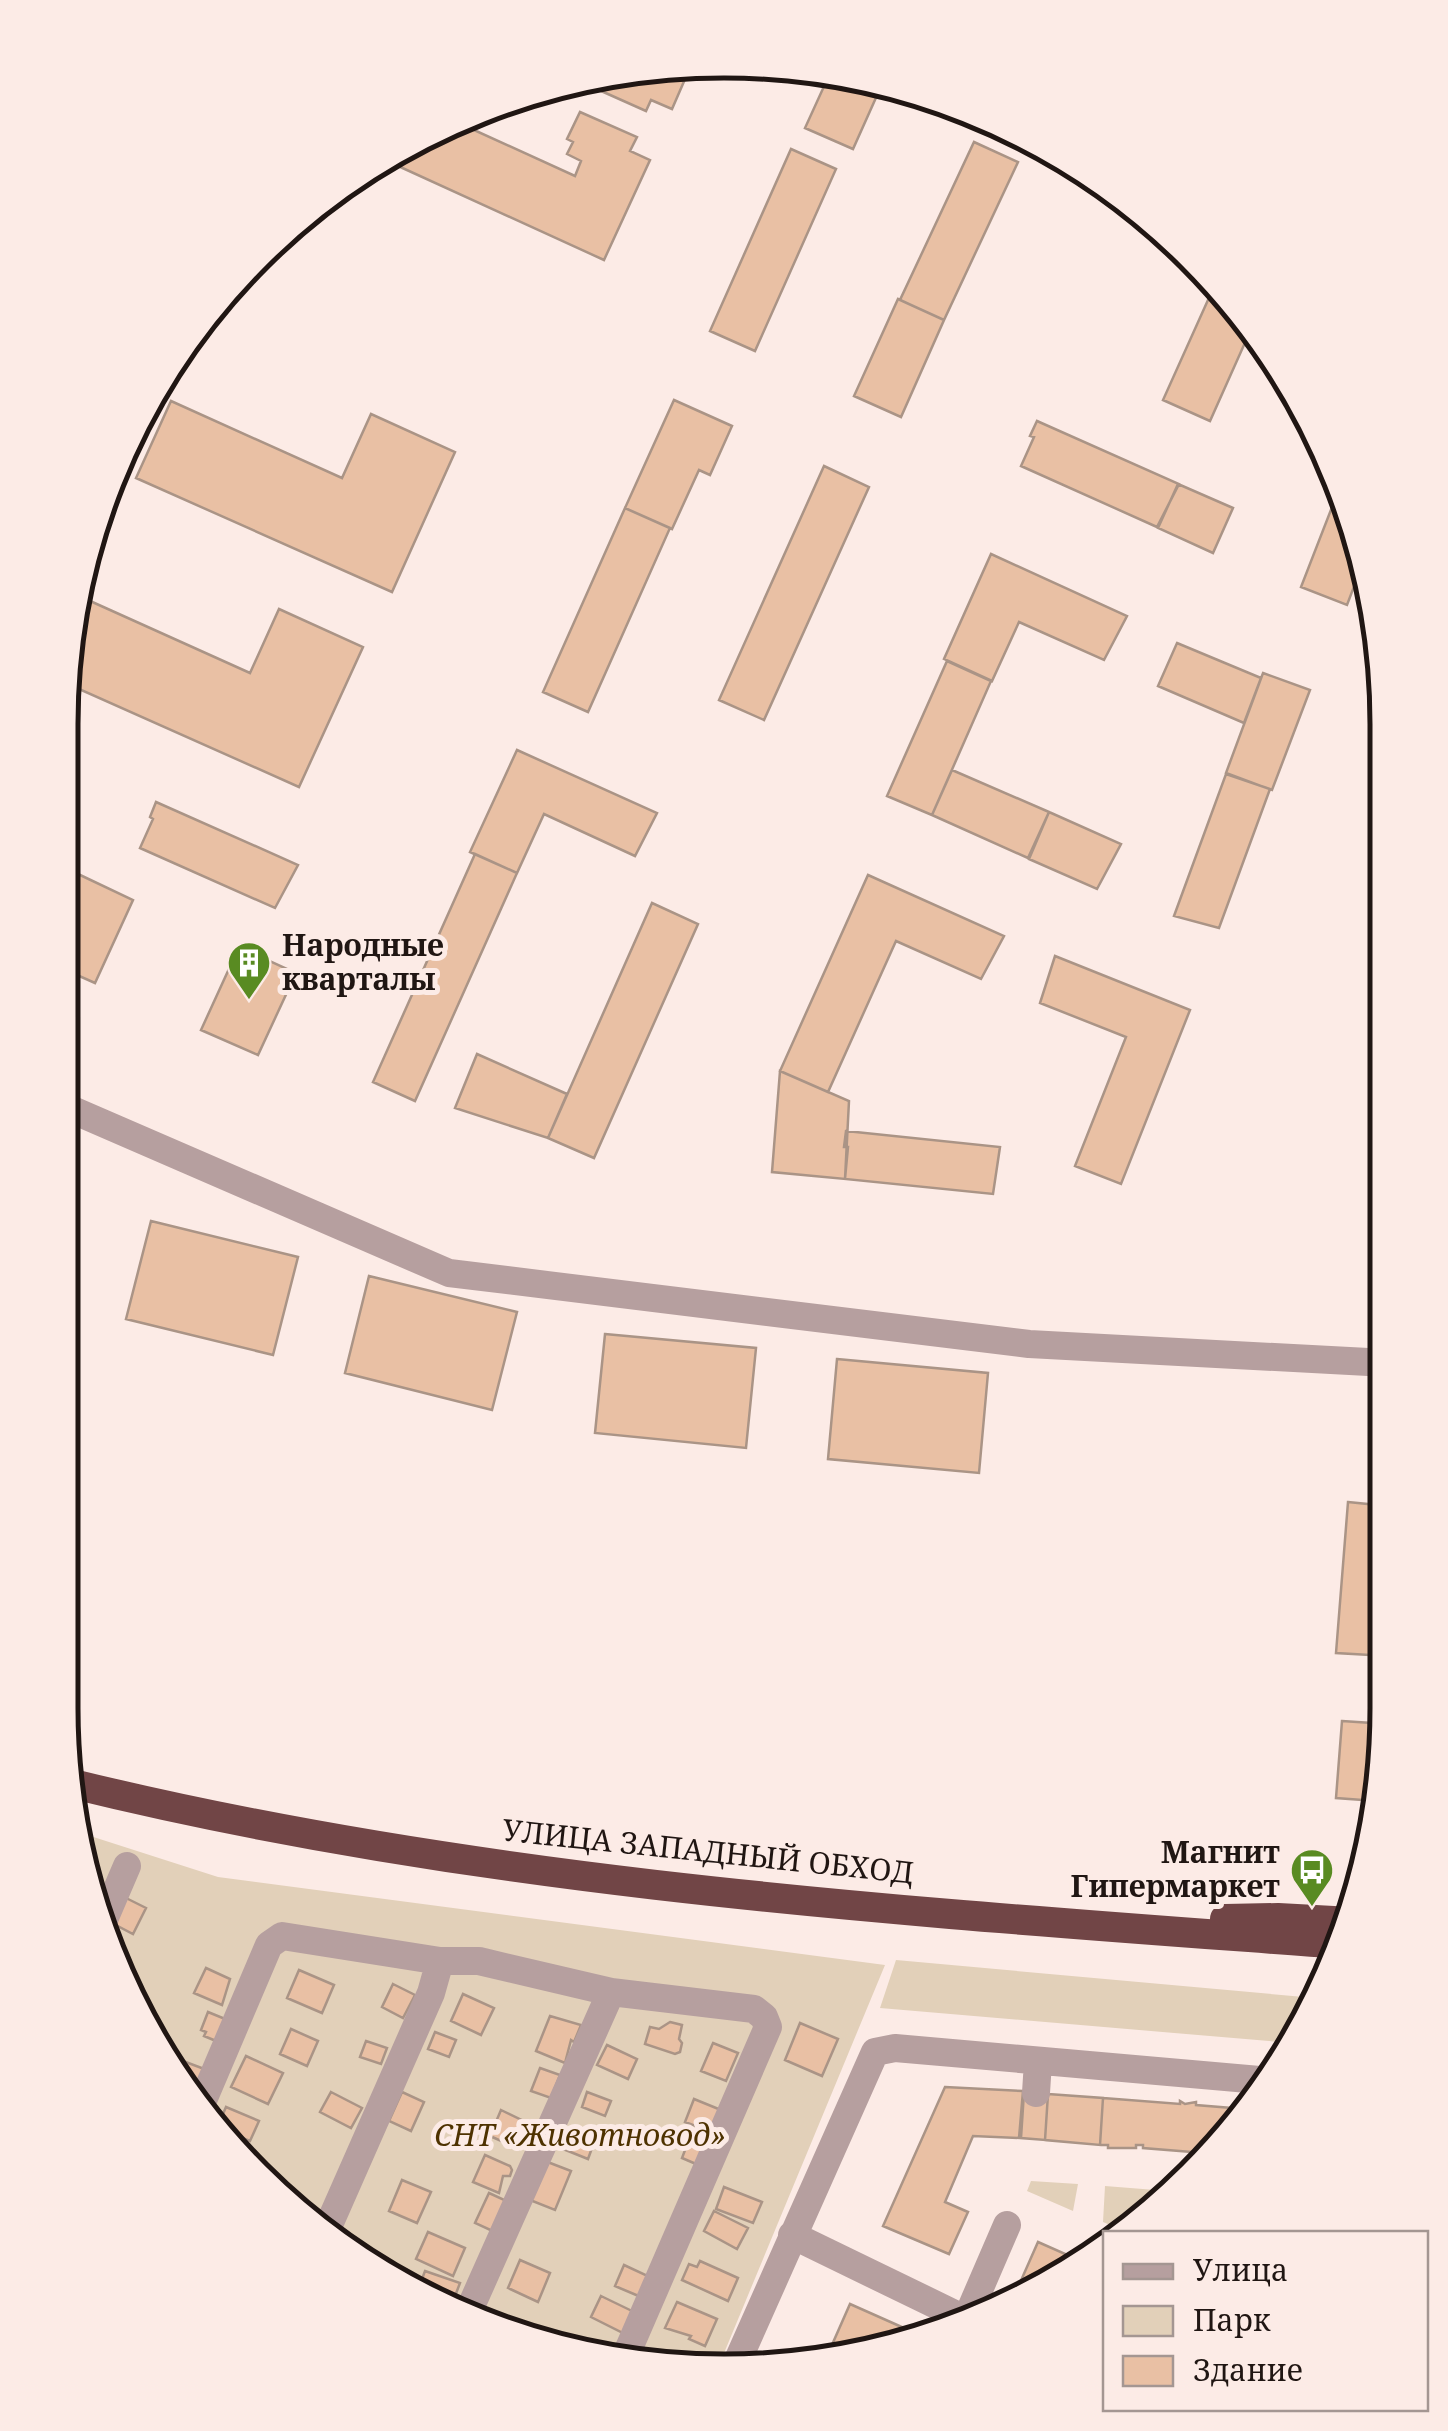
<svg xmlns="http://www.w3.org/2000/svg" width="1448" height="2431" viewBox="0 0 1448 2431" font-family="'Noto Serif',serif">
<rect width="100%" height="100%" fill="#fcebe6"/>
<path fill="#e2d0b9" d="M81 1833 218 1877 885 1965 717 2370 511 2336 320 2234 197 2111 95 1920Z
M896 1960 1315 1998 1292 2043 880 2008Z
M1031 2181 1078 2184 1073 2211 1027 2191Z
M1105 2186 1168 2191 1129 2233 1103 2222Z"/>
<path fill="#e9c0a4" stroke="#aa9486" stroke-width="2.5" d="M692 63 672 109 651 100 646 111 590 86 596 73Z
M831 71 854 73 883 82 853 149 805 128Z
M580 112 637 137 630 151 650 160 604 260 385 160 375 181 355 172 452 120 575 176 581 161 567 154 573 142 567 139Z
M974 142 1018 162 944 320 900 300Z
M791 149 836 169 755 351 710 331Z
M1217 280 1252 327 1210 421 1163 400Z
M898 299 944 320 901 417 854 396Z
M674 400 732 426 710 475 699 470 672 529 625 508Z
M171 401 342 478 371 414 455 452 392 592 136 478Z
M1037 421 1179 484 1157 527 1021 466 1034 437 1030 436Z
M824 466 869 487 764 720 719 700Z
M1178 484 1233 508 1213 553 1158 528Z
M1341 484 1353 511 1363 563 1347 605 1301 587Z
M625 508 670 528 588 712 543 692Z
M991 554 1127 616 1104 660 1019 622 992 681 944 659Z
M79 596 250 673 279 609 363 647 299 787 61 681Z
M1177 643 1261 678 1244 723 1158 686Z
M947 661 991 681 932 815 887 796Z
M1263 673 1310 690 1272 790 1226 773Z
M517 750 657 813 635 856 544 814 517 873 470 852Z
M952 770 1049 812 1028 858 932 815Z
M1226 774 1270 789 1219 928 1174 916Z
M156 802 298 865 275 908 140 848 153 819 150 817Z
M1049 812 1121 844 1097 889 1029 859Z
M475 854 517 873 415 1101 373 1082Z
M78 874 133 900 95 983 61 968V910Z
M868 875 1004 936 981 979 896 941 828 1092 780 1071Z
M652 903 698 924 594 1158 548 1138Z
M239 947 296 973 258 1055 201 1030Z
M1055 956 1190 1010 1121 1184 1075 1166 1126 1037 1040 1003Z
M477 1054 567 1094 548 1138 455 1108Z
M780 1071 849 1101 845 1179 772 1172Z
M846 1131 1000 1147 993 1194 845 1179 848 1147H844Z
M151 1221 298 1257 273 1355 126 1319Z
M369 1276 517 1312 492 1410 345 1373Z
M605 1334 756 1348 746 1448 595 1433Z
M837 1359 988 1373 979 1473 828 1459Z
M1348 1502 1387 1506V1656L1336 1653Z
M1342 1721 1387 1724V1751L1376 1801 1336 1798Z
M122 1896 146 1908 133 1934 110 1922Z
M206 1968 230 1979 222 2005 194 1993Z
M299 1970 334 1985 322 2013 287 1998Z
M393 1984 415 1995 403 2018 382 2007Z
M463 1994 494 2008 481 2035 451 2021Z
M208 2012 230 2021 221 2043 204 2036 206 2032 201 2030Z
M550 2016 581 2025 574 2042 571 2040 565 2063 536 2051Z
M670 2022 682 2025 679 2039 682 2043 680 2052 675 2054 645 2044 650 2027 659 2029Z
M800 2023 838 2039 822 2076 785 2060Z
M291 2029 318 2041 307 2066 280 2054Z
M435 2032 456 2040 449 2057 428 2049Z
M366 2041 387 2048 381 2064 360 2057Z
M713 2043 738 2053 726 2081 701 2071Z
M607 2045 637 2059 628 2079 597 2065Z
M246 2056 283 2073 268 2104 231 2087Z
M175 2058 207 2070 197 2095 186 2091 172 2065Z
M540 2068 560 2075 551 2098 531 2091Z
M945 2087 1023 2091 1019 2138 973 2136 945 2202 968 2212 949 2254 883 2226Z
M331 2092 362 2108 351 2128 320 2112Z
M402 2092 424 2102 411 2131 389 2121Z
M587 2092 611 2101 605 2116 582 2107Z
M1024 2092 1048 2094 1045 2140 1021 2138Z
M1048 2094 1103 2098 1100 2145 1045 2140Z
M1103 2098 1180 2104V2101L1185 2104 1196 2102V2105L1245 2109 1204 2153 1143 2148V2145H1136V2148H1108V2145H1100Z
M694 2099 721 2110 711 2132 685 2122Z
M226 2107 259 2121 250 2141 217 2128Z
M501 2110 534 2126 528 2140 523 2139 519 2149 490 2136Z
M571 2128 596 2137 588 2159 563 2149Z
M690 2137 712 2145 703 2167 682 2158Z
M485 2155 510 2166 512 2170 510 2176H503L499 2193 473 2182Z
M545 2161 571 2171 555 2210 530 2200Z
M402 2180 431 2192 417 2223 389 2211Z
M724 2187 762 2202 753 2223 716 2209Z
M489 2193 511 2203 497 2233 475 2223Z
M714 2211 748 2228 737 2249 704 2231Z
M428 2232 465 2248 453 2276 416 2259Z
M1038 2242 1079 2260 1026 2288 1019 2285Z
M520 2260 550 2273 538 2302 508 2288Z
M700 2261 738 2278 728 2301 682 2280 689 2264 697 2267Z
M624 2265 650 2277 641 2297 615 2286Z
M425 2271 460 2283 452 2304 419 2287Z
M601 2296 634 2312 623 2333 591 2317Z
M677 2302 717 2319 705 2346 689 2339 691 2336 665 2328Z
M850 2304 913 2332 910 2340 828 2354Z
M513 2321 539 2332 535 2340 508 2334Z"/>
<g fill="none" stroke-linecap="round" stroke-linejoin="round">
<path stroke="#b69f9f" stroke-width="28" d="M61 1105 449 1273 1029 1344 1387 1363
M100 1929 127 1866
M1036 2093 1038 2061
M198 2112 269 1945 282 1936 440 1961H479L611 1992 754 2009 764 2017 768 2027 626 2355
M792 2235 967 2320
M324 2236 431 1993 440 1961
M468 2313 611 1992
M966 2320 1007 2225
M734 2369 875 2052 895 2048 1271 2081"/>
<path stroke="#714546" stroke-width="30" d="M73 1784C488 1886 916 1912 1341 1944
M1225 1919 1278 1918 1352 1922"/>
</g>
<defs>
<g id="building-pin" transform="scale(2.25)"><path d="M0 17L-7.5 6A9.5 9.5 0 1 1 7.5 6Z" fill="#598b22" stroke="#fcebe6"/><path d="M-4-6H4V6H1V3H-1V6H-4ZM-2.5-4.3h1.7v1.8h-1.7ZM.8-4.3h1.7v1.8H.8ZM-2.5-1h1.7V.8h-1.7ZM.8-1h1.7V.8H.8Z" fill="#fff"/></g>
<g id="bus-pin" transform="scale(2.25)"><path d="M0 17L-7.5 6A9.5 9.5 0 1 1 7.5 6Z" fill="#598b22" stroke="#fcebe6"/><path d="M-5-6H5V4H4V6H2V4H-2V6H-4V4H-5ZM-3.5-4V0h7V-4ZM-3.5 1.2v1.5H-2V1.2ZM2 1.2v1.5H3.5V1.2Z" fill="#fff"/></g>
</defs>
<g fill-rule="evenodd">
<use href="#building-pin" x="249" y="963"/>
<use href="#bus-pin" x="1312" y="1870"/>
</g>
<g text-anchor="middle" stroke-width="10" stroke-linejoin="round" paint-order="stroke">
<g font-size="30" font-weight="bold" fill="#201613" stroke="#fcebe6" text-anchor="start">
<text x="282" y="956">Народные<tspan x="282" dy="34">кварталы</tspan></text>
<text x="1280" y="1863" text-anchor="end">Магнит<tspan x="1280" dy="34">Гипермаркет</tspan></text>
</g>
<g font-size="30" fill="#201613" stroke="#fcebe6">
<text transform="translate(708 1852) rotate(6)" y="10">УЛИЦА ЗАПАДНЫЙ ОБХОД</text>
</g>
<g font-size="30" font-style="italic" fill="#4e3200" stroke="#fcebe6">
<text x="580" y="2146">СНТ «Животновод»</text>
</g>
</g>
<path d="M0 0H1448V2431H0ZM724 78H724A646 646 0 0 1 1370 724V1708A646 646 0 0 1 724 2354H724A646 646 0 0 1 78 1708V724A646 646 0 0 1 724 78Z" fill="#fcebe6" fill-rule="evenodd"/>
<path fill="none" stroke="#201613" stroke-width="5" d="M724 78H724A646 646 0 0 1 1370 724V1708A646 646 0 0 1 724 2354H724A646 646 0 0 1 78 1708V724A646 646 0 0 1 724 78Z"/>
<rect x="1103" y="2231" width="325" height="180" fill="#fcebe6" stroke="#a49692" stroke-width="2.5"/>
<rect x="1123" y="2264" width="50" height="15" fill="#b69f9f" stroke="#a49692" stroke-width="2.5"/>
<text x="1193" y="2281" font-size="30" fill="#201613">Улица</text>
<rect x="1123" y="2306" width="50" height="30" fill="#e2d0b9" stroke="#a49692" stroke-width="2.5"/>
<text x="1193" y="2331" font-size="30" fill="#201613">Парк</text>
<rect x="1123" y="2356" width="50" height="30" fill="#e9c0a4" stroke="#a49692" stroke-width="2.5"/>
<text x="1193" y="2381" font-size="30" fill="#201613">Здание</text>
</svg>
